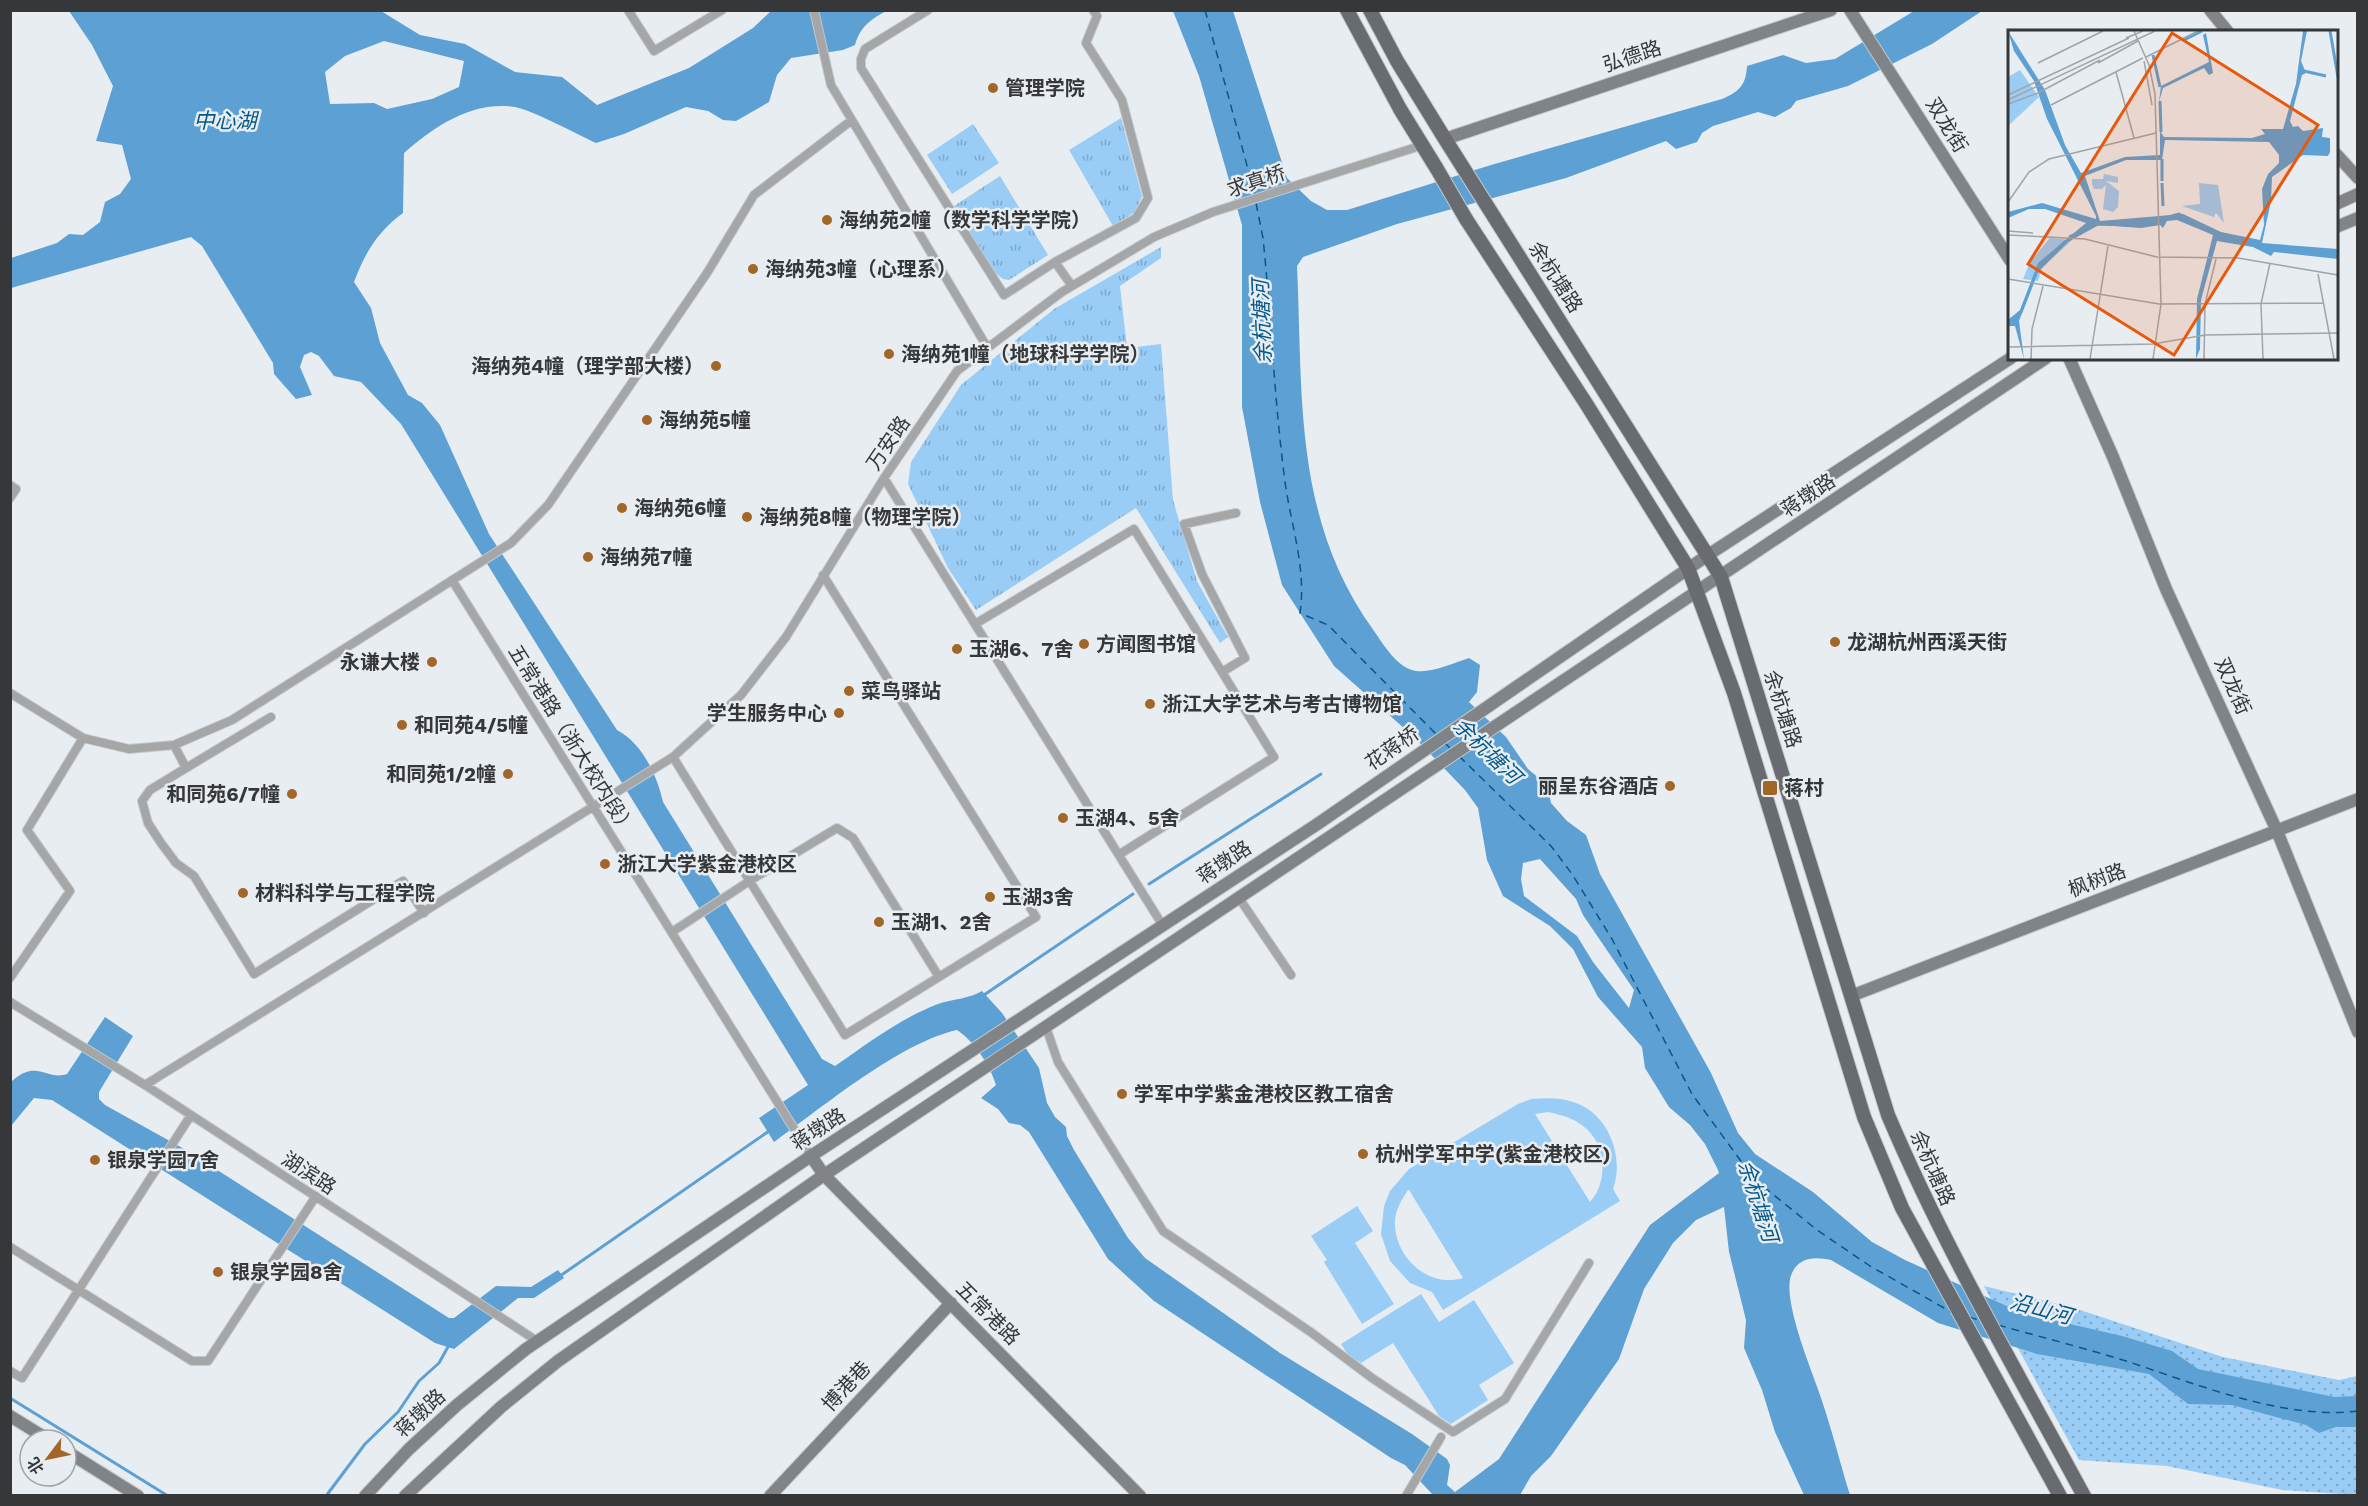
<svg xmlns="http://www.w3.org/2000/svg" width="2368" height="1506" viewBox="0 0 2368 1506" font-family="'Work Sans','Noto Sans SC',sans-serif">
<defs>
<pattern id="grass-tufts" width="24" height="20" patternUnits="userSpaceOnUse" patternTransform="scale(1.5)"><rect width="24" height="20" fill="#9acdf6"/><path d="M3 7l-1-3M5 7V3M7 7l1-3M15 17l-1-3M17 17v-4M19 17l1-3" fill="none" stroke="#7ea7c8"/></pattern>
<pattern id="park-dots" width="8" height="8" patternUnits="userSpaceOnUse" patternTransform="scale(1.5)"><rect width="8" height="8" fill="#9acdf6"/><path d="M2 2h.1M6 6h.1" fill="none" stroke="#7ea7c8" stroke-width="1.8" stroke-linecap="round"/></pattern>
</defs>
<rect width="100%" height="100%" fill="#e8edf1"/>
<path fill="url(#grass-tufts)" d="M1121 118 1142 196 1135 212 1113 226 1069 150Z
M973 124 999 163 952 194 927 155Z
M1000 176 1048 255 1009 280 1003 279 994 272 954 206Z
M1161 247V258L1120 286 1127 348 1161 344 1173 500 1197 581 1228 637 1220 643 1136 508 976 610 948 568 908 484 911 462 961 385 1054 309Z"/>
<path fill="url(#park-dots)" d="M1984 1286 2074 1308 2223 1357 2339 1380 2357 1376V1495L2282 1490 2167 1466 2079 1460Z"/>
<path fill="#9acdf6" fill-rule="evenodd" d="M1531 1099C1545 1098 1559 1097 1573 1102 1608 1112 1625 1157 1613 1189L1620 1201 1443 1310 1432 1292 1410 1283 1390 1261 1381 1234 1384 1206 1390 1191 1409 1169 1518 1104ZM1548 1112C1561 1115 1572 1117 1583 1126 1606 1143 1609 1181 1590 1202L1535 1114ZM1408 1190H1409L1463 1278C1427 1289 1393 1255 1395 1220 1396 1209 1402 1199 1408 1190Z
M1357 1206 1373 1231 1355 1243 1394 1304 1362 1324 1324 1262 1327 1260 1311 1236Z
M1421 1294 1439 1322 1474 1300 1514 1363 1479 1385 1488 1400 1451 1424 1439 1416 1393 1343 1361 1363 1349 1356 1341 1344Z"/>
<path fill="#5da0d3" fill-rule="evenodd" d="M69 11H381L420 35 465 44 515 72 562 77 597 105 689 68 753 28 771 11H886C870 20 860 27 855 45L843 50 791 58 777 75 769 102 736 121 723 120 708 111 686 107 624 134 596 143C577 134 534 111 515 107 473 100 433 127 404 153L403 213C377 232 365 253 354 282L371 308 380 343 408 395 422 403 440 425 489 534 617 730C642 743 657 775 663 802L822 1059 835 1066C867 1044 901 1018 938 1004 953 999 968 999 982 991L1002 1013 1039 1068 1047 1103 1055 1117 1066 1127 1067 1136 1074 1150 1128 1238 1145 1258 1280 1353 1412 1434 1447 1459 1450 1465 1447 1485 1455 1492 1499 1459 1650 1225 1719 1173 1718 1170 1705 1144 1690 1125 1669 1107 1645 1068 1642 1047 1598 997 1573 949 1550 926 1503 896 1487 860 1478 808 1465 790 1415 738 1334 666 1282 585 1260 502 1242 407V225L1199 76 1173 11H1233L1287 178 1311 201 1327 210H1347L1491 165 1722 99C1739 92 1746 85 1747 66L1783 55 1806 63 1835 59 1914 11H1982L1932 44 1848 86 1796 101 1791 108 1775 117 1758 112 1713 126 1702 133 1697 142 1676 149 1666 141 1566 178 1397 224 1303 257 1297 266C1303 397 1293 519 1374 631 1384 645 1397 668 1416 671 1433 673 1453 663 1469 658L1480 665 1477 692 1469 702 1506 737 1528 769 1547 785 1551 803 1567 821 1586 835 1600 874 1711 1073 1738 1133 1755 1154 1813 1192 1872 1242 1905 1260 2022 1313 2122 1336 2172 1351 2198 1369 2334 1397 2357 1396V1427H2336L2319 1433 2306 1425 2232 1405 2188 1404 2149 1374 2037 1354 1938 1323 1831 1260C1816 1257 1800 1256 1792 1273 1780 1297 1813 1373 1821 1398 1832 1430 1840 1463 1850 1495H1804L1775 1432 1762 1390 1744 1348 1746 1320 1729 1252 1724 1207 1696 1220 1673 1243 1644 1289 1619 1359 1551 1456 1531 1476 1520 1495H1433L1405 1465 1391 1458 1154 1301 1108 1259 1029 1132 1020 1125 1009 1123 998 1109 981 1098 996 1085C990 1065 974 1041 957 1030 899 1043 823 1107 774 1142L759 1118 808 1085 401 424 361 382 334 376 319 356 311 352 304 355 300 367 312 395 296 399 274 374 273 363 202 246 191 237 11 288V258L57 243 69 234 83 235 100 222 105 202 120 194 131 179 122 145 96 141 113 86 92 45ZM384 41 464 61 459 87 432 99 387 109 374 103 330 104 325 72 345 56ZM1540 859 1576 899 1583 915 1634 990 1629 1008 1593 962 1577 936 1524 896 1521 879 1523 863Z
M105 1017 133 1036 99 1092V1099L105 1105 186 1150 449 1318H454L496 1286 531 1287 558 1270 564 1278 534 1298H518L454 1349 435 1343 52 1100 34 1098 11 1126V1082C37 1058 46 1081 67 1074Z"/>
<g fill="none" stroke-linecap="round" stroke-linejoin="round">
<path stroke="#5da0d3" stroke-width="3" d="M1149 884 1321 774
M981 997 1133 894
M560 1276 769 1131
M10 1398 168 1496
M326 1496 365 1444 398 1412 419 1381 439 1363 449 1345"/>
<path stroke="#055889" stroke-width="1.5" stroke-dasharray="8 6" stroke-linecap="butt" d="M1205 10 1255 195
M1256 203 1263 238C1271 316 1274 395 1284 474 1289 520 1307 566 1300 613L1328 625 1436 734
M1444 742 1451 749
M1459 756 1551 846 1572 874 1612 939 1692 1094 1754 1179 1817 1230 1870 1266 1953 1313
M1969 1317 1982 1321
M1998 1325C2041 1337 2084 1348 2126 1361 2197 1384 2282 1420 2358 1411"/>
<g stroke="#c4c9cc" stroke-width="10">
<path id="street" d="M628 10 654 51 722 10
M814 10 831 85 987 347
M928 10 865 49 861 59V68L1004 295 1055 262 1136 218 1148 198 1122 100 1086 43 1097 16 1093 10
M1055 262 1072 286
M884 478 1163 926
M10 485 16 489 10 498
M452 580 811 1156
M975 624 1134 529 1222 672
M10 693 83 738 129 749 174 745 232 720 511 543 548 505 707 273 754 195 852 120
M174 745 186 768 150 790 142 801 148 823 161 843 176 863 194 876 254 974 403 881 424 913
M673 757 845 1035 1036 917 823 575
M186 768 271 717
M1120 854 1274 757 1222 672 1245 658 1202 574 1184 524 1236 513
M1239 898 1291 975
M672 932 751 880 837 828 853 838 939 977
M10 978 70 891 27 830 83 738
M10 1002 145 1085 537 1341
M1046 1027 1058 1062 1163 1231 1312 1333 1372 1378 1453 1432 1505 1399 1589 1263
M145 1085 673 757 741 695 786 637 884 478 957 371 1062 292 1154 237 1213 212 1423 145
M10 1247 192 1361H208L316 1196
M10 1371 22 1378 191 1115
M1406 1496 1441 1437"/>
</g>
<g stroke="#c4c9cc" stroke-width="14">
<path id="secondary" d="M1850 10 2010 260
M2210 10 2228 32
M1445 139 1831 10
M2336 154 2358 178
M2336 204 2358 194
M2336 227 2358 218
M2069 358 2113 457 2166 589 2277 831 2358 1032
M1851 996 2358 799
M811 1156 824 1175 1140 1496
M10 1416 49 1440
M66 1451 138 1496
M365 1496 409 1449 457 1405 526 1349 811 1156 1316 825 1708 555 2011 358
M405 1496 501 1407 558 1361 824 1175 2046 358
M770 1496 951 1303"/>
</g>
<g stroke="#c4c9cc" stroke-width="16">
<path id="primary" d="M1347 10 1400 109 1437 169
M1370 10 1397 61 1445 139 1721 577 1888 1115C1944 1247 2016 1370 2084 1496
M1466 219 1587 405 1688 568 1734 693 1864 1117 1902 1208 2060 1496"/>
</g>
<use href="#street" stroke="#a4a6a7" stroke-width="8"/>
<use href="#secondary" stroke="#818486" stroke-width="12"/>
<use href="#primary" stroke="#686b6f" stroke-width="14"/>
<g stroke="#c4c9cc" stroke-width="16" stroke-linecap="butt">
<path id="primary-bridge" d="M1437 169 1466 219"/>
</g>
<use href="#primary-bridge" stroke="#686b6f" stroke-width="14"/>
</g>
<g fill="#a26728" stroke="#e8edf1" stroke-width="2">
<circle cx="993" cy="88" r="6"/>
<circle cx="827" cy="220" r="6"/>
<circle cx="753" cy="269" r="6"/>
<circle cx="889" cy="354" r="6"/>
<circle cx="716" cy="366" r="6"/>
<circle cx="647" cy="420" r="6"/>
<circle cx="622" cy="508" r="6"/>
<circle cx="747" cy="517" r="6"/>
<circle cx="588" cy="557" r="6"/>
<circle cx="1835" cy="642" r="6"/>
<circle cx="1084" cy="644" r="6"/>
<circle cx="957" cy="649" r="6"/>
<circle cx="432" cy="662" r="6"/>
<circle cx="849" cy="691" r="6"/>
<circle cx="1150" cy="704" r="6"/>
<circle cx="839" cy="713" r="6"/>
<circle cx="402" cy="725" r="6"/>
<circle cx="508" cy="774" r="6"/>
<circle cx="1670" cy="786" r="6"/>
<rect x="1762" y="780" width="16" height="16" rx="3"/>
<circle cx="292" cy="794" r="6"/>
<circle cx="1063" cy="818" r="6"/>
<circle cx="605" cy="864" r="6"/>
<circle cx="243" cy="893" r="6"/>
<circle cx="990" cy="897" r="6"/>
<circle cx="879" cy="922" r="6"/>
<circle cx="1122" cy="1094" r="6"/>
<circle cx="1363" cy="1154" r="6"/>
<circle cx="95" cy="1160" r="6"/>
<circle cx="218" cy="1272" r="6"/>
</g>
<g text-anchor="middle" stroke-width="5" stroke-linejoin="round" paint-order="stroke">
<g font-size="20" fill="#353739" stroke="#e8edf1">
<text transform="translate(1632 56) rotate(-18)" y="7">弘德路</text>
<text transform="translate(1947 125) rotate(58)" y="7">双龙街</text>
<text transform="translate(1256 181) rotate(-18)" y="7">求真桥</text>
<text transform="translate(1556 277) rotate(57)" y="7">余杭塘路</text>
<text transform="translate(888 443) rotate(-56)" y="7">万安路</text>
<text transform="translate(1808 495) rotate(-34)" y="7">蒋墩路</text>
<text transform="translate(2233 686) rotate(66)" y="7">双龙街</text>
<text transform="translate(1783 709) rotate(72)" y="7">余杭塘路</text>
<text transform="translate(572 740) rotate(58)" y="7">五常港路（浙大校内段）</text>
<text transform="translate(1392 748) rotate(-35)" y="7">花蒋桥</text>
<text transform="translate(1224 862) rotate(-34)" y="7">蒋墩路</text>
<text transform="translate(2097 880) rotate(-21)" y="7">枫树路</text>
<text transform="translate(818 1129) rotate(-33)" y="7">蒋墩路</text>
<text transform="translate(1933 1168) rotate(66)" y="7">余杭塘路</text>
<text transform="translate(309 1173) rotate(33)" y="7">湖滨路</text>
<text transform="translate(988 1313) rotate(45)" y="7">五常港路</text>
<text transform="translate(846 1386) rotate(-47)" y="7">博港巷</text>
<text transform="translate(420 1413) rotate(-43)" y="7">蒋墩路</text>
</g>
<g font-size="20" font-weight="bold" fill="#353739" stroke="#e8edf1" text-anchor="start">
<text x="1005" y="95">管理学院</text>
<text x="839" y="227">海纳苑2幢（数学科学学院）</text>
<text x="765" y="276">海纳苑3幢（心理系）</text>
<text x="901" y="361">海纳苑1幢（地球科学学院）</text>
<text x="704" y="373" text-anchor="end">海纳苑4幢（理学部大楼）</text>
<text x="659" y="427">海纳苑5幢</text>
<text x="634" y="515">海纳苑6幢</text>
<text x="759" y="524">海纳苑8幢（物理学院）</text>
<text x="600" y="564">海纳苑7幢</text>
<text x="1847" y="649">龙湖杭州西溪天街</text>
<text x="1096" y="651">方闻图书馆</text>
<text x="969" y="656">玉湖6、7舍</text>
<text x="420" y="669" text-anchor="end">永谦大楼</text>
<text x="861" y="698">菜鸟驿站</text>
<text x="1162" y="711">浙江大学艺术与考古博物馆</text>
<text x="827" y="720" text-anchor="end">学生服务中心</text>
<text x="414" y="732">和同苑4/5幢</text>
<text x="496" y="781" text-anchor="end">和同苑1/2幢</text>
<text x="1658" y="793" text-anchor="end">丽呈东谷酒店</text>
<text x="1784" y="795">蒋村</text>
<text x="280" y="801" text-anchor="end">和同苑6/7幢</text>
<text x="1075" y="825">玉湖4、5舍</text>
<text x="617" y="871">浙江大学紫金港校区</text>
<text x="255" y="900">材料科学与工程学院</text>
<text x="1002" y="904">玉湖3舍</text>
<text x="891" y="929">玉湖1、2舍</text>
<text x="1134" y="1101">学军中学紫金港校区教工宿舍</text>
<text x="1375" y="1161">杭州学军中学(紫金港校区)</text>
<text x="107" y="1167">银泉学园7舍</text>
<text x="230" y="1279">银泉学园8舍</text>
</g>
<g font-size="21" font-style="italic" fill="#055889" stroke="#e8edf1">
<text x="225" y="128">中心湖</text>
<text transform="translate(1262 322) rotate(-92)" y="7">余杭塘河</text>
<text transform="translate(1487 751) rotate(44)" y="7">余杭塘河</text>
<text transform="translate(1758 1201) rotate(72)" y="7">余杭塘河</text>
<text transform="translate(2041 1309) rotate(15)" y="7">沿山河</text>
</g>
</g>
<g transform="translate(2008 30)">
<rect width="330" height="330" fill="#e8edf1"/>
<path d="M191 153 210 155 216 193 208 183 206 187 174 176 192 174Z" fill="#9acdf6"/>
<path d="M12 40 31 67 0 96V47Z" fill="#9acdf6"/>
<path d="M42 208 64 210 34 238 30 251 15 249 22 232Z" fill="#9acdf6"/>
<path d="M96 144 110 147V153L98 151 111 161 110 177 105 182 95 179 98 155 94 159H86L84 154V149H95Z" fill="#9acdf6"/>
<path d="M0 1 37 60 57 115 73 143 117 127 152 125V101L156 107 244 108 257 104 253 99H275L288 54 295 1H299L293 31 298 43 294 45 282 91 285 97 290 96 295 101 315 98 314 107 322 108V122L320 126 295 125 264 147 263 171 254 213 330 219V229L266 222 263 226 245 217 209 211 193 270 192 319 188 329 189 269 205 205 169 190 159 191 155 198 152 195 133 198 91 195 60 212 29 243 11 291 16 329 7 296H0V290L12 280 30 233 78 193 37 179H21L0 188V182L34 173 88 189V186L39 89 26 51 6 21ZM157 110 261 112 271 125V133L260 144 254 159 256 195 252 210 213 202 175 184 92 191 77 146 118 130H154ZM198 3 205 43 201 45 196 38 155 58 151 72 153 56 201 32 195 5Z" fill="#5da0d3" fill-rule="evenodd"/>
<path fill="none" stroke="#5da0d3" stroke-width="3" d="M322 1 330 47M176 10 194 1M145 25 152 57M296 41 318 46M152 71 153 102M154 129V151M154 153 155 176M153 189 171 184 210 203 255 217 330 222M61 207 89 194 130 195 148 191M0 293 13 282 31 236 58 211"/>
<path fill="none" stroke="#a0a4a7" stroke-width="1.5" d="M126 1 141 35 147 64 153 274 145 329M118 8 135 1M138 27 190 1M136 31 144 75M30 33 95 1M90 33 130 11M108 42 126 108M0 65 121 8M0 70 147 1M0 74 30 63 92 30M43 75 135 28M0 172 21 142 41 129 148 103M0 201 25 203M0 205 77 209 149 227 230 228 330 245M310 244 326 329M0 249 151 274 316 273M0 317 145 314 197 305 330 303M23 329 24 299 35 256M82 329 100 216M196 329 197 274 208 229M255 329 253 274 262 233"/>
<path fill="#e8590c" fill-opacity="0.15" stroke="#e8590c" stroke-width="3" d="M164 3 310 95 166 325 20 234Z"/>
<rect width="330" height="330" fill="none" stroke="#353739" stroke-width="3"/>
</g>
<rect width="2368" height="1506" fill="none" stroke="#353739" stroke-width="24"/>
<g transform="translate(48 1458) rotate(238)"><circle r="28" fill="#e8edf1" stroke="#a0a4a7" stroke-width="1.5"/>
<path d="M0-4.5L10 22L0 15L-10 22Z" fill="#a26728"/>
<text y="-9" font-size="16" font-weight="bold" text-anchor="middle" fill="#353739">北</text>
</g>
</svg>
